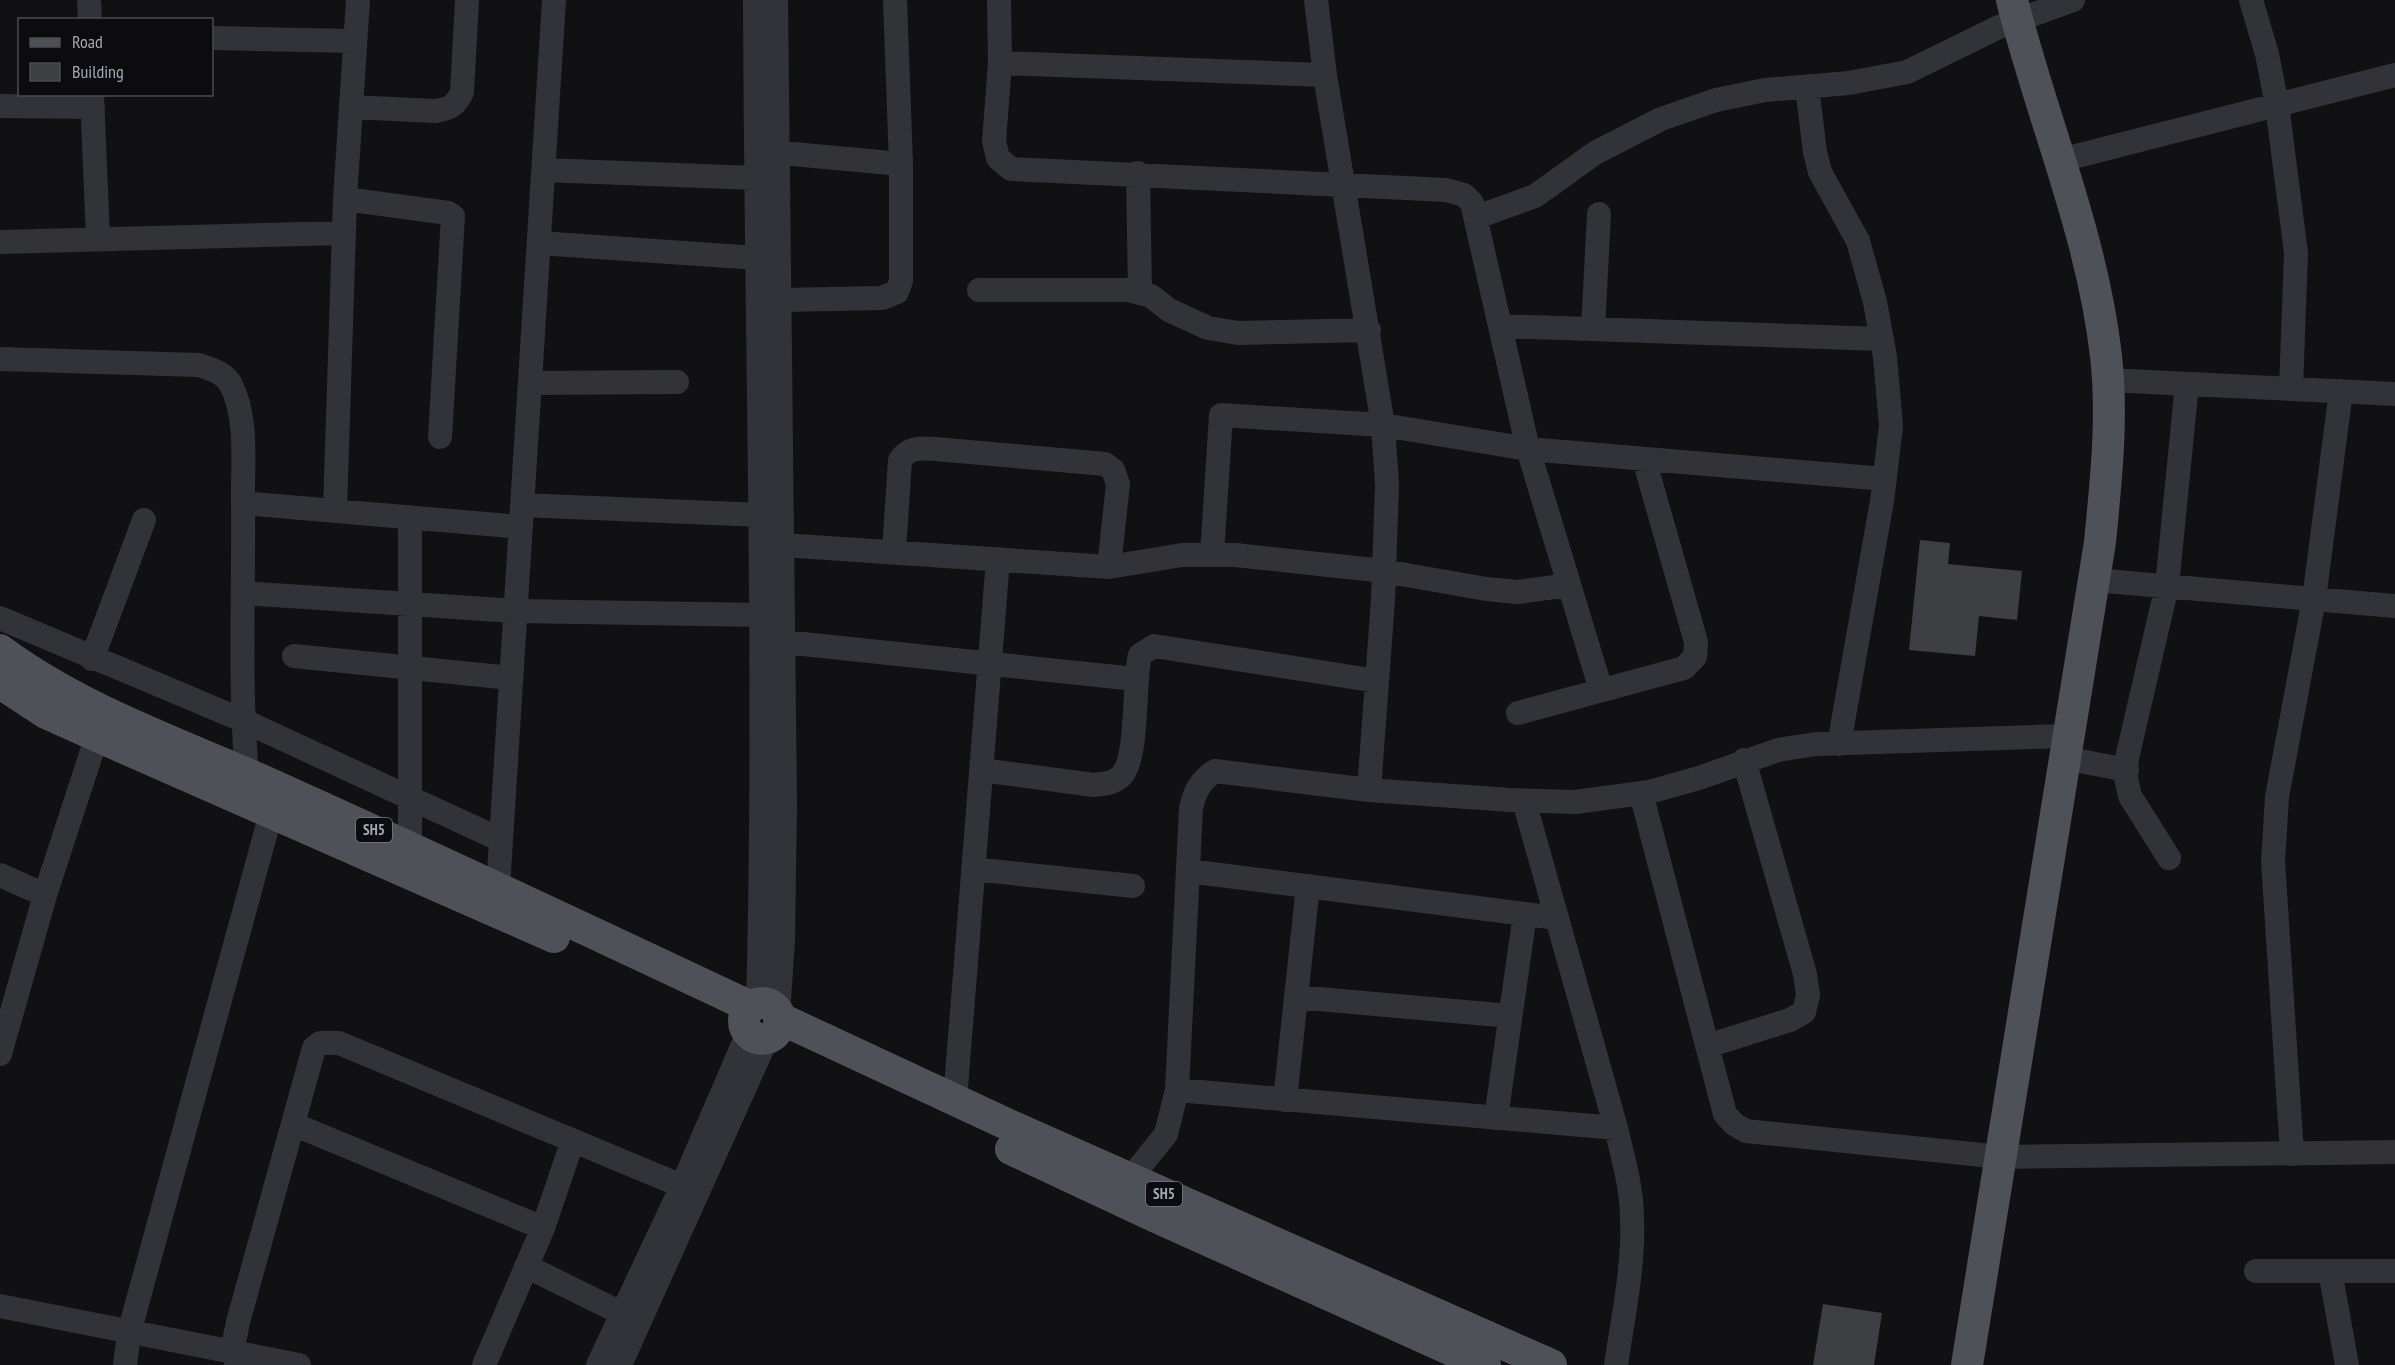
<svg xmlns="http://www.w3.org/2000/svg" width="2395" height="1365" viewBox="0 0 2395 1365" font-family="'PT Sans Narrow',sans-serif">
<rect width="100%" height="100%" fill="#111113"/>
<path fill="#3d3f43" d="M1920 540 1950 543 1948 564 2022 571 2017 620 1979 616 1975 656 1909 650Z
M1823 1304 1882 1313 1874 1365H1813Z"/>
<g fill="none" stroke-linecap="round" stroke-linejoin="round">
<path stroke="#323338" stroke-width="24" d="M89 0 90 20
M755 0C756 335 767 670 758 1005
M776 0 785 803 783 941 778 1014
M999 0 1000 63 994 141 998 158 1011 169 1446 190 1464 195 1472 203 1528 449 1601 690
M1316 0 1325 75 1383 425 1387 485 1383 600 1369 790
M2251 0 2267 54 2277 105 2296 253 2291 389
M212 38 355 41
M1000 63 1325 75
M1807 87 1815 152 1820 172 1858 241 1875 302 1885 357 1891 426 1882 501 1839 744
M92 94 98 239
M0 106 93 107
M351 107 435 111C449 109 456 106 462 92L467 0
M761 151 901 164
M2061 160 2395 75
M544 170 756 178
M1138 173 1140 293
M345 199 448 213 453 216 440 437
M1477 217 1535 196 1595 153 1661 119 1716 100 1765 90 1849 83 1907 72 1999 27 2073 0
M0 242 344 233
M539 243 757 258
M979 290H1128L1151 296 1169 310 1208 328 1238 333 1369 330
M781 300 882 298 897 292 901 281V164L895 0
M1500 326 1882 339
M1593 329 1599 214
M0 359 199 365C210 369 223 372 230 383 249 418 242 466 243 504 244 594 239 684 247 773
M2107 380 2395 394
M530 383 677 382
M243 503 521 527
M522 505 762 515
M335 511 345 199 358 0
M783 545 1109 567 1182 555H1235L1384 571 1486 589 1518 592 1569 585
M894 551 900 460C909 447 920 448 935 449L1105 464 1113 470 1118 484 1109 567
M1212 555 1221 415 1383 425 1528 449 1885 479
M2094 580 2395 606
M244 593 516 611 762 615
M0 618 242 720 501 840
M784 642 1135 679
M294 656 511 678
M92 659 144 520
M1518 713 1684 668 1695 657 1696 642 1644 459
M2064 758 2127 770
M981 770 1094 785C1103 784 1115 783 1121 776 1139 759 1133 682 1140 655L1154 646 1377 681
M1641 793 1725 1114 1734 1124 1746 1131 2002 1157 2395 1152
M1524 801 1616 1128C1623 1158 1632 1188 1632 1219 1634 1267 1623 1317 1616 1365
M410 845V517
M2169 858 2130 796 2126 778 2127 758 2167 586 2187 384
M973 869 1133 886
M1188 871 1557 918
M0 875 45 895
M498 888 554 0
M1296 997 1510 1016
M1707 1046 1790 1020 1804 1012 1808 995 1805 974 1744 760
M0 1054 45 895 97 736
M1177 1090 1616 1128
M955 1100 998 559
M1285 1100 1308 886
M1496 1118 1525 914
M293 1124 543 1228
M2292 1154 2273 861 2277 797 2314 599 2341 391
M1130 1179 1166 1134 1177 1090 1191 808C1195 791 1200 781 1215 771L1369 790 1510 800 1575 802 1649 792 1699 778 1778 750 1816 744 2067 736
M526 1266 623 1314
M2256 1271H2395
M2330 1271 2347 1365
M0 1306 299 1365
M125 1365 129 1333 276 795
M236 1365 234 1342 238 1322 314 1048 320 1043H339L682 1186
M484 1365 543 1228 572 1143
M598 1365 682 1186 748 1033
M620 1365 767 1038"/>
<path stroke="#4e5158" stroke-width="32" d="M0 650C83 712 185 745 279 788 437 859 594 933 751 1007
M0 683 46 713 97 736 554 937
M744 1021a18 18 0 1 1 36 0a18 18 0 1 1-36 0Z
M779 1018 1011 1126 1551 1365
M1011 1149 1154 1216 1485 1365
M1967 1365 2100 542C2106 480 2113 418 2106 356 2092 233 2042 119 2012 0"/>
</g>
<g text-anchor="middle" stroke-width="6" stroke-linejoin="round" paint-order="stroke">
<g fill="#0c0c0e" stroke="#747a83" stroke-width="1.5">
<rect x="356" y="818" width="36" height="24" rx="4.5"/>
<rect x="1146" y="1182" width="36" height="24" rx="4.5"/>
</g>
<g font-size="15" font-weight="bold" fill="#a1a9b5">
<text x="374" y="835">SH5</text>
<text x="1164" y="1199">SH5</text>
</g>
</g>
<rect x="18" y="18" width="195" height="78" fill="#0c0c0e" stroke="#484b51" stroke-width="1.5"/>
<rect x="30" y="38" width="30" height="9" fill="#4e5158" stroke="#484b51" stroke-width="1.5"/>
<text x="72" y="48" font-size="18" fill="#a1a9b5">Road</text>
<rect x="30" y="63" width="30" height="18" fill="#3d3f43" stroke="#484b51" stroke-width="1.5"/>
<text x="72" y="78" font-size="18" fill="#a1a9b5">Building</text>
</svg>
